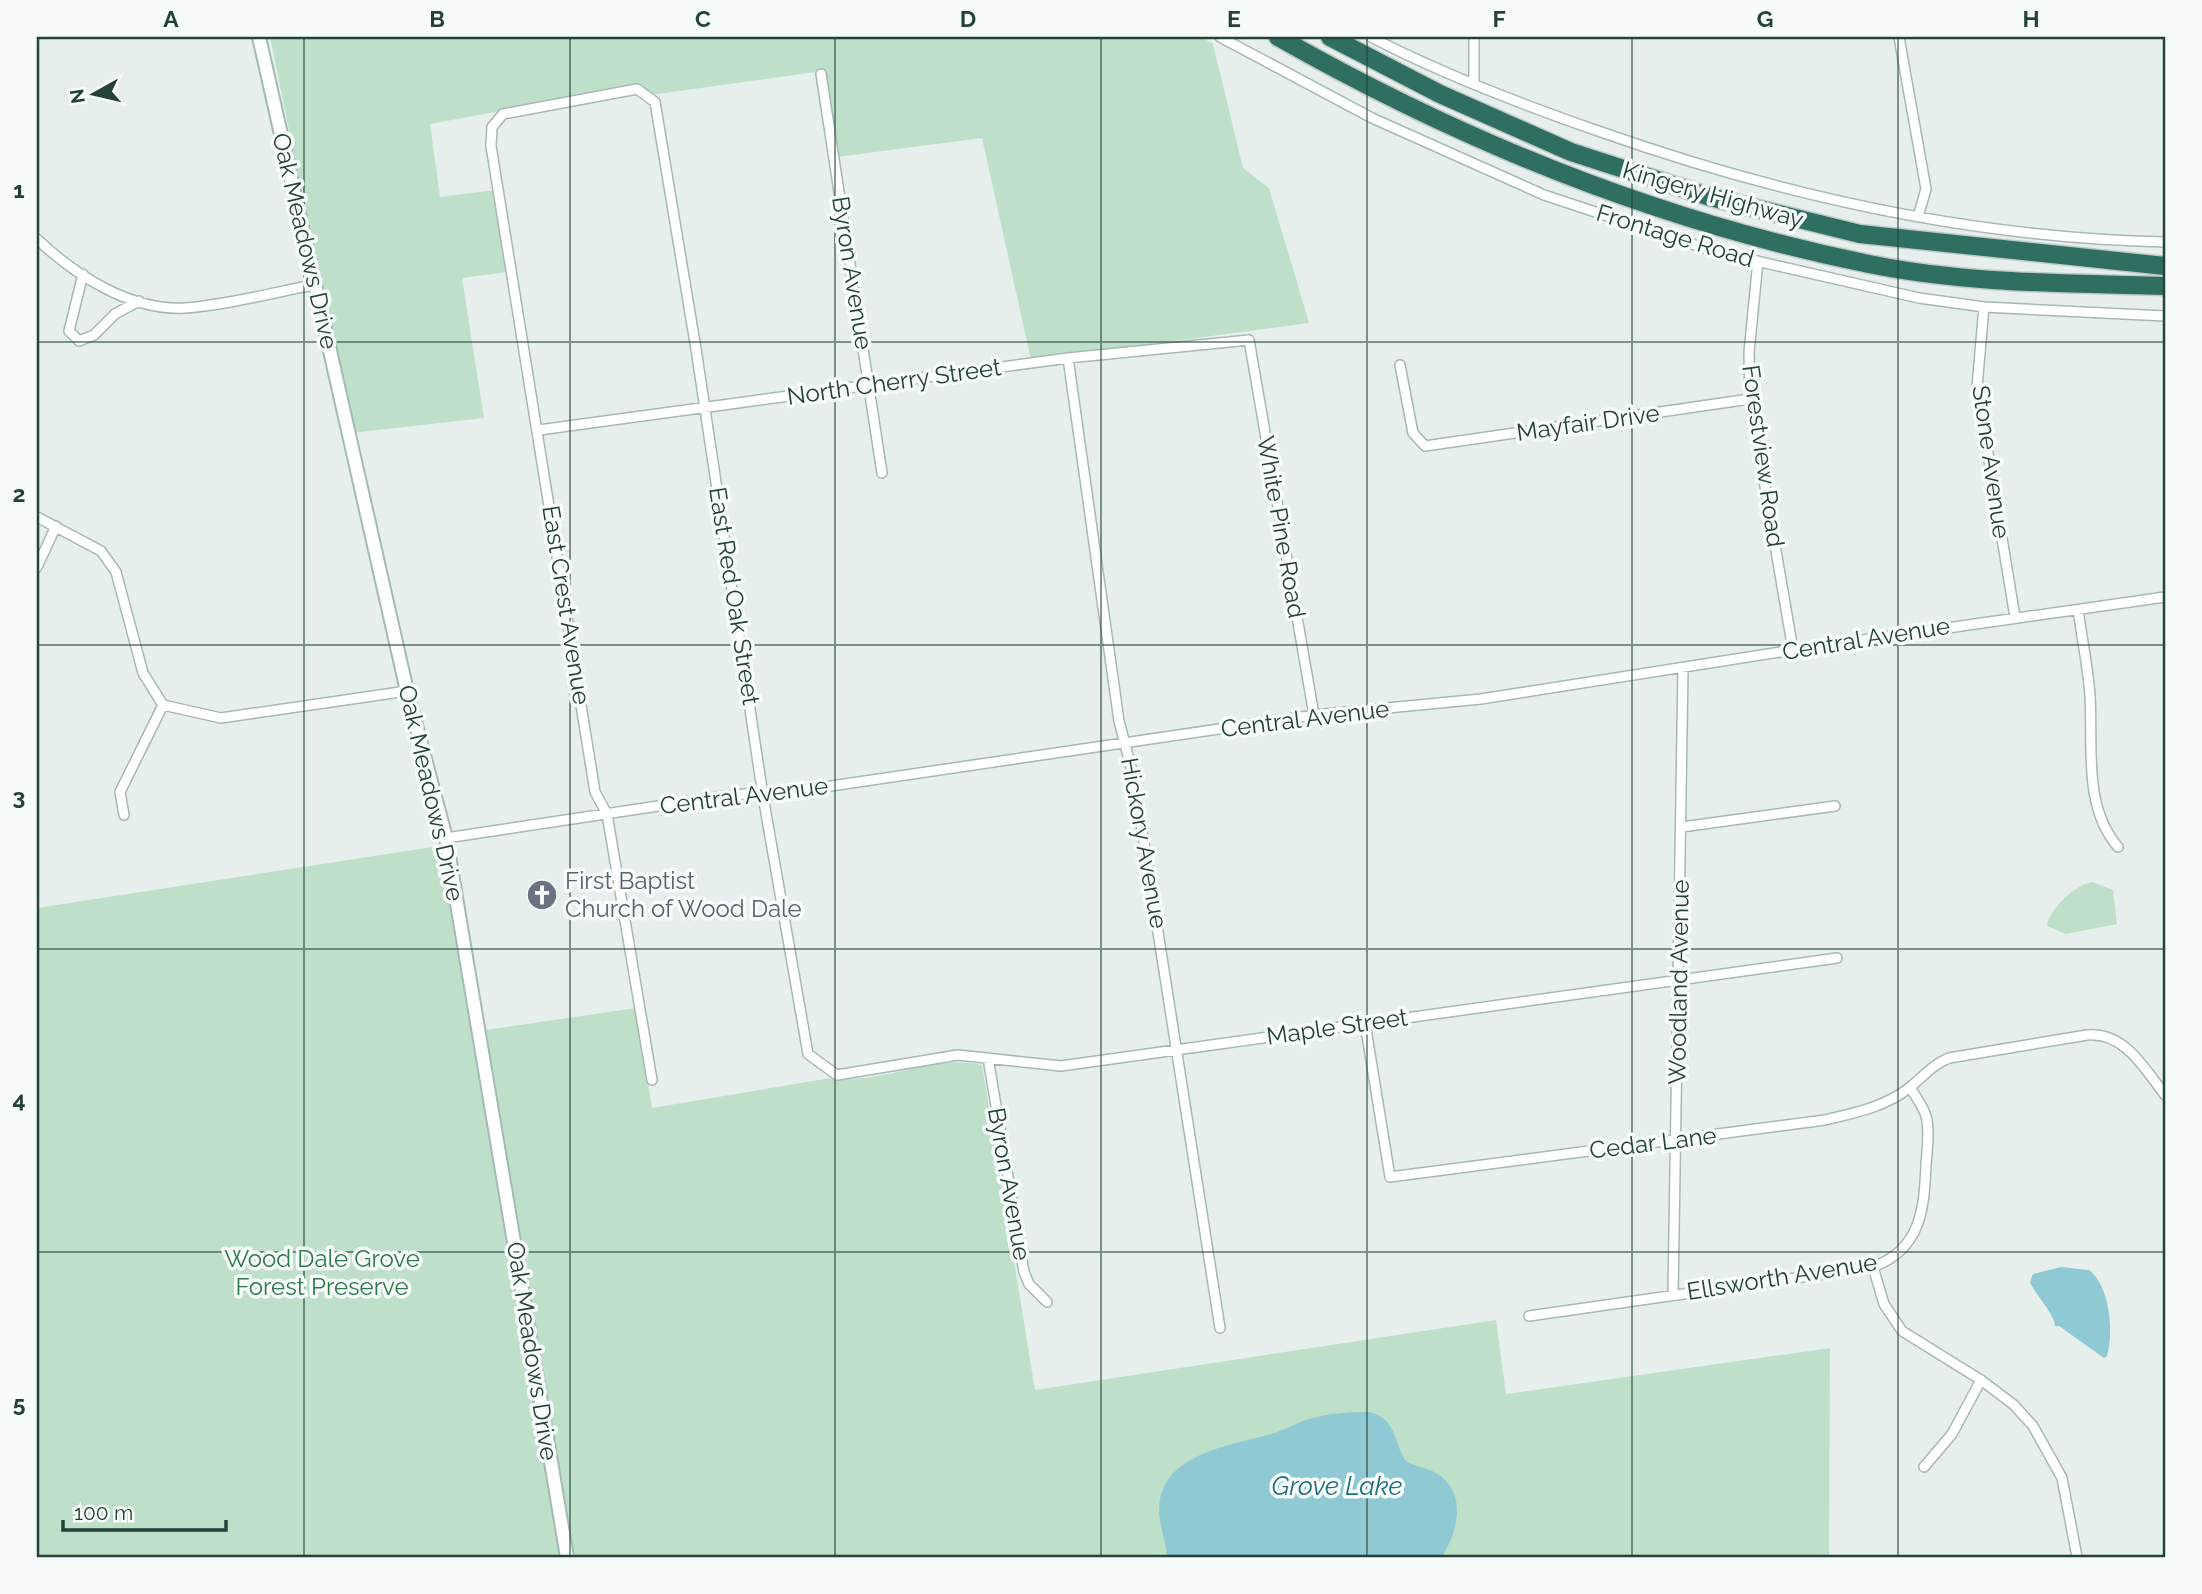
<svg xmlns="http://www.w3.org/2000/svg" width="2202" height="1594" viewBox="0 0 2202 1594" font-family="Raleway,sans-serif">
<rect width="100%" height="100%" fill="#e6efeb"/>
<path fill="#bfe0c8" d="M270 37H1201L1213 44 1243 168 1269 188 1309 323 1031 360 982 138 837 157 823 71 650 95 636 86 430 124 440 197 495 190 507 272 462 278 484 418 351 433Z
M439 846 472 1032 636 1008 652 1108 831 1078C882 1085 932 1054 982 1065L1035 1390 1496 1320 1506 1394 1830 1348 1829 1557H37V908Z
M2092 882 2113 890 2117 924 2066 934 2047 926C2050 908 2074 886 2092 882Z"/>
<path fill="#8ec9d4" d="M2061 1267 2089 1270C2110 1286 2114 1332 2107 1356L2104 1358 2059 1326H2055C2054 1313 2036 1296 2030 1282L2033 1274Z
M1370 1412C1397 1420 1393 1440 1405 1460 1414 1467 1426 1467 1436 1473 1468 1492 1458 1531 1442 1557H1167C1165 1533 1153 1513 1163 1489 1179 1451 1237 1444 1271 1434 1283 1431 1294 1424 1306 1420 1326 1413 1349 1412 1370 1412Z"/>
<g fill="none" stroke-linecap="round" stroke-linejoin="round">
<g stroke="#a8b8b2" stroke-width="12">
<path id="street" d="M1220 37 1372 118 1544 195 1713 251 1919 298 1984 307 2165 316
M1371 37C1444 75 1523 105 1601 132 1783 196 1972 238 2165 242
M1474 37V83
M1899 37 1926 189 1918 217
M821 74 882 473
M37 239C75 275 130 311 185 308 227 305 271 293 313 285
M1758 261 1749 352 1750 399 1793 650
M83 274 69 331 79 341 94 335 115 314 139 301
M1984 307 1977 387 2015 617
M1068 358 1119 721 1134 779 1220 1328
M1400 365 1413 433 1425 446 1750 399
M539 430 1068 358 1249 340 1314 715
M37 517 101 551 116 572 143 673 163 705 221 718 407 691
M37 567 56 526
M2078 610C2082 639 2088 667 2090 696 2093 746 2083 807 2118 847
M124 815 120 792 163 705
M1682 827 1835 806
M446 838 718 797 753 793 763 796 1314 715 1481 699 1793 650 2165 597
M1365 1023 1390 1177 1825 1120C1854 1113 1885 1107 1909 1088 1923 1077 1932 1065 1949 1058L2087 1035C2125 1032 2144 1068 2165 1095
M988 1058 1024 1272 1029 1284 1047 1302
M652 1080 607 814 595 792 491 146 492 127 503 114 637 89 655 102 696 349 763 796 808 1054 837 1075 958 1055 1061 1066 1837 958
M1873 1267 1884 1304 1902 1331 1981 1380 2014 1405 2033 1426 2062 1478 2077 1557
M1673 1295 1683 668
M1529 1316 1873 1267C1921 1249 1924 1210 1926 1165 1927 1150 1930 1131 1926 1116 1923 1106 1915 1096 1910 1087
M1924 1467 1952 1434 1981 1380"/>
</g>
<g stroke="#a4bbb3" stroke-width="16">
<path id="secondary" d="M259 37 407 691 446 838 567 1557"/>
</g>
<g stroke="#c2cac8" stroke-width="21">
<path id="highway" d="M1278 37C1461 141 1661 222 1869 264 1966 284 2067 283 2165 286
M1330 37 1440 94 1571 152 1710 197 1860 234 2165 266"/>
</g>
<use href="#street" stroke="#fff" stroke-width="9"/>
<use href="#secondary" stroke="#fff" stroke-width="12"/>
<use href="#highway" stroke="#2f6f62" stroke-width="18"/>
</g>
<path fill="none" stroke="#24423a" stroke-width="2" stroke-opacity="0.55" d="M304 37V1557M570 37V1557M835 37V1557M1101 37V1557M1367 37V1557M1632 37V1557M1898 37V1557M37 342H2165M37 645H2165M37 949H2165M37 1252H2165"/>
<defs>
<g id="church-disc" transform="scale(1.575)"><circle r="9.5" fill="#6b7280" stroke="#f7fbf9"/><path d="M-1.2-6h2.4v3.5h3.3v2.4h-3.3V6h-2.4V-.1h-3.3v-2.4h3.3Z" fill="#fff"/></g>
</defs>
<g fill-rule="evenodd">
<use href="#church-disc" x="542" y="895"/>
</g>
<g text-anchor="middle" stroke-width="7" stroke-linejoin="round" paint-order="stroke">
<g font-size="24" fill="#24423a" stroke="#f7fbf9">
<text transform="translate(1713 195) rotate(16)" y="8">Kingery Highway</text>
<text transform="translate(1675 236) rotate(17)" y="8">Frontage Road</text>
<text transform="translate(305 241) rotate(77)" y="8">Oak Meadows Drive</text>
<text transform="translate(852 273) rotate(81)" y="8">Byron Avenue</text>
<text transform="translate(894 382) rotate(-8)" y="8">North Cherry Street</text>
<text transform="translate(1588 423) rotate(-8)" y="8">Mayfair Drive</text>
<text transform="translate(1763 456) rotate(82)" y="8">Forestview Road</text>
<text transform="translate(1991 462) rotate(82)" y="8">Stone Avenue</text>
<text transform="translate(1281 527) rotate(80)" y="8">White Pine Road</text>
<text transform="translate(734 596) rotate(81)" y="8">East Red Oak Street</text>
<text transform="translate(566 605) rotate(81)" y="8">East Crest Avenue</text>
<text transform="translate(1866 639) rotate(-9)" y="8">Central Avenue</text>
<text transform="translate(1305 719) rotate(-7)" y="8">Central Avenue</text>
<text transform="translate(431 793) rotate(77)" y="8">Oak Meadows Drive</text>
<text transform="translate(744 796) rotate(-7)" y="8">Central Avenue</text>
<text transform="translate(1144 843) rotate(80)" y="8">Hickory Avenue</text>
<text transform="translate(1679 982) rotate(-89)" y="8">Woodland Avenue</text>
<text transform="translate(1337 1027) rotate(-8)" y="8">Maple Street</text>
<text transform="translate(1653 1143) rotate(-7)" y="8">Cedar Lane</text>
<text transform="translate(1009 1184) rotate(80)" y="8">Byron Avenue</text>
<text transform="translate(1782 1277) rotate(-9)" y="8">Ellsworth Avenue</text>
<text transform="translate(532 1351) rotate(81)" y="8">Oak Meadows Drive</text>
</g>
<g font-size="24" fill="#5b616d" stroke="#f7fbf9" text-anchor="start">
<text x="565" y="889">First Baptist<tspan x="565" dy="28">Church of Wood Dale</tspan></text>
</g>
<g font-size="24" fill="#2d7a4b" stroke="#f7fbf9">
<text x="322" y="1267">Wood Dale Grove<tspan x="322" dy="28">Forest Preserve</tspan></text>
</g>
<g font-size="26" font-style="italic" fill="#1c6f80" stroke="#f7fbf9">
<text x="1337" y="1495">Grove Lake</text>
</g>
</g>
<rect width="2202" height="1594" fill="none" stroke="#f7fbf9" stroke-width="77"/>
<g transform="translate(94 94) rotate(262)" stroke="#f7fbf9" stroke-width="5" paint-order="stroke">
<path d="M0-5L12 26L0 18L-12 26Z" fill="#24423a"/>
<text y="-10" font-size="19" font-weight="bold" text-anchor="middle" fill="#24423a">N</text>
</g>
<path d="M63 1520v10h163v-10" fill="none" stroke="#24423a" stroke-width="3.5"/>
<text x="74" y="1520" font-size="21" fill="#24423a" stroke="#f7fbf9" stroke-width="5" paint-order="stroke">100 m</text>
<rect x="38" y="38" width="2126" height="1518" fill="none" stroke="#24423a" stroke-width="2.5"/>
<g font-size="23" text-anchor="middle" font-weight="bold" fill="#24423a">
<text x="171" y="27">A</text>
<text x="437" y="27">B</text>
<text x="703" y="27">C</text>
<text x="968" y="27">D</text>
<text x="1234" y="27">E</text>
<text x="1499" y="27">F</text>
<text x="1765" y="27">G</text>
<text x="2031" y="27">H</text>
<text x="19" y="198">1</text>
<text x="19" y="502">2</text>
<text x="19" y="805">3</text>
<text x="19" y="1108">4</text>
<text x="19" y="1412">5</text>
</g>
</svg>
